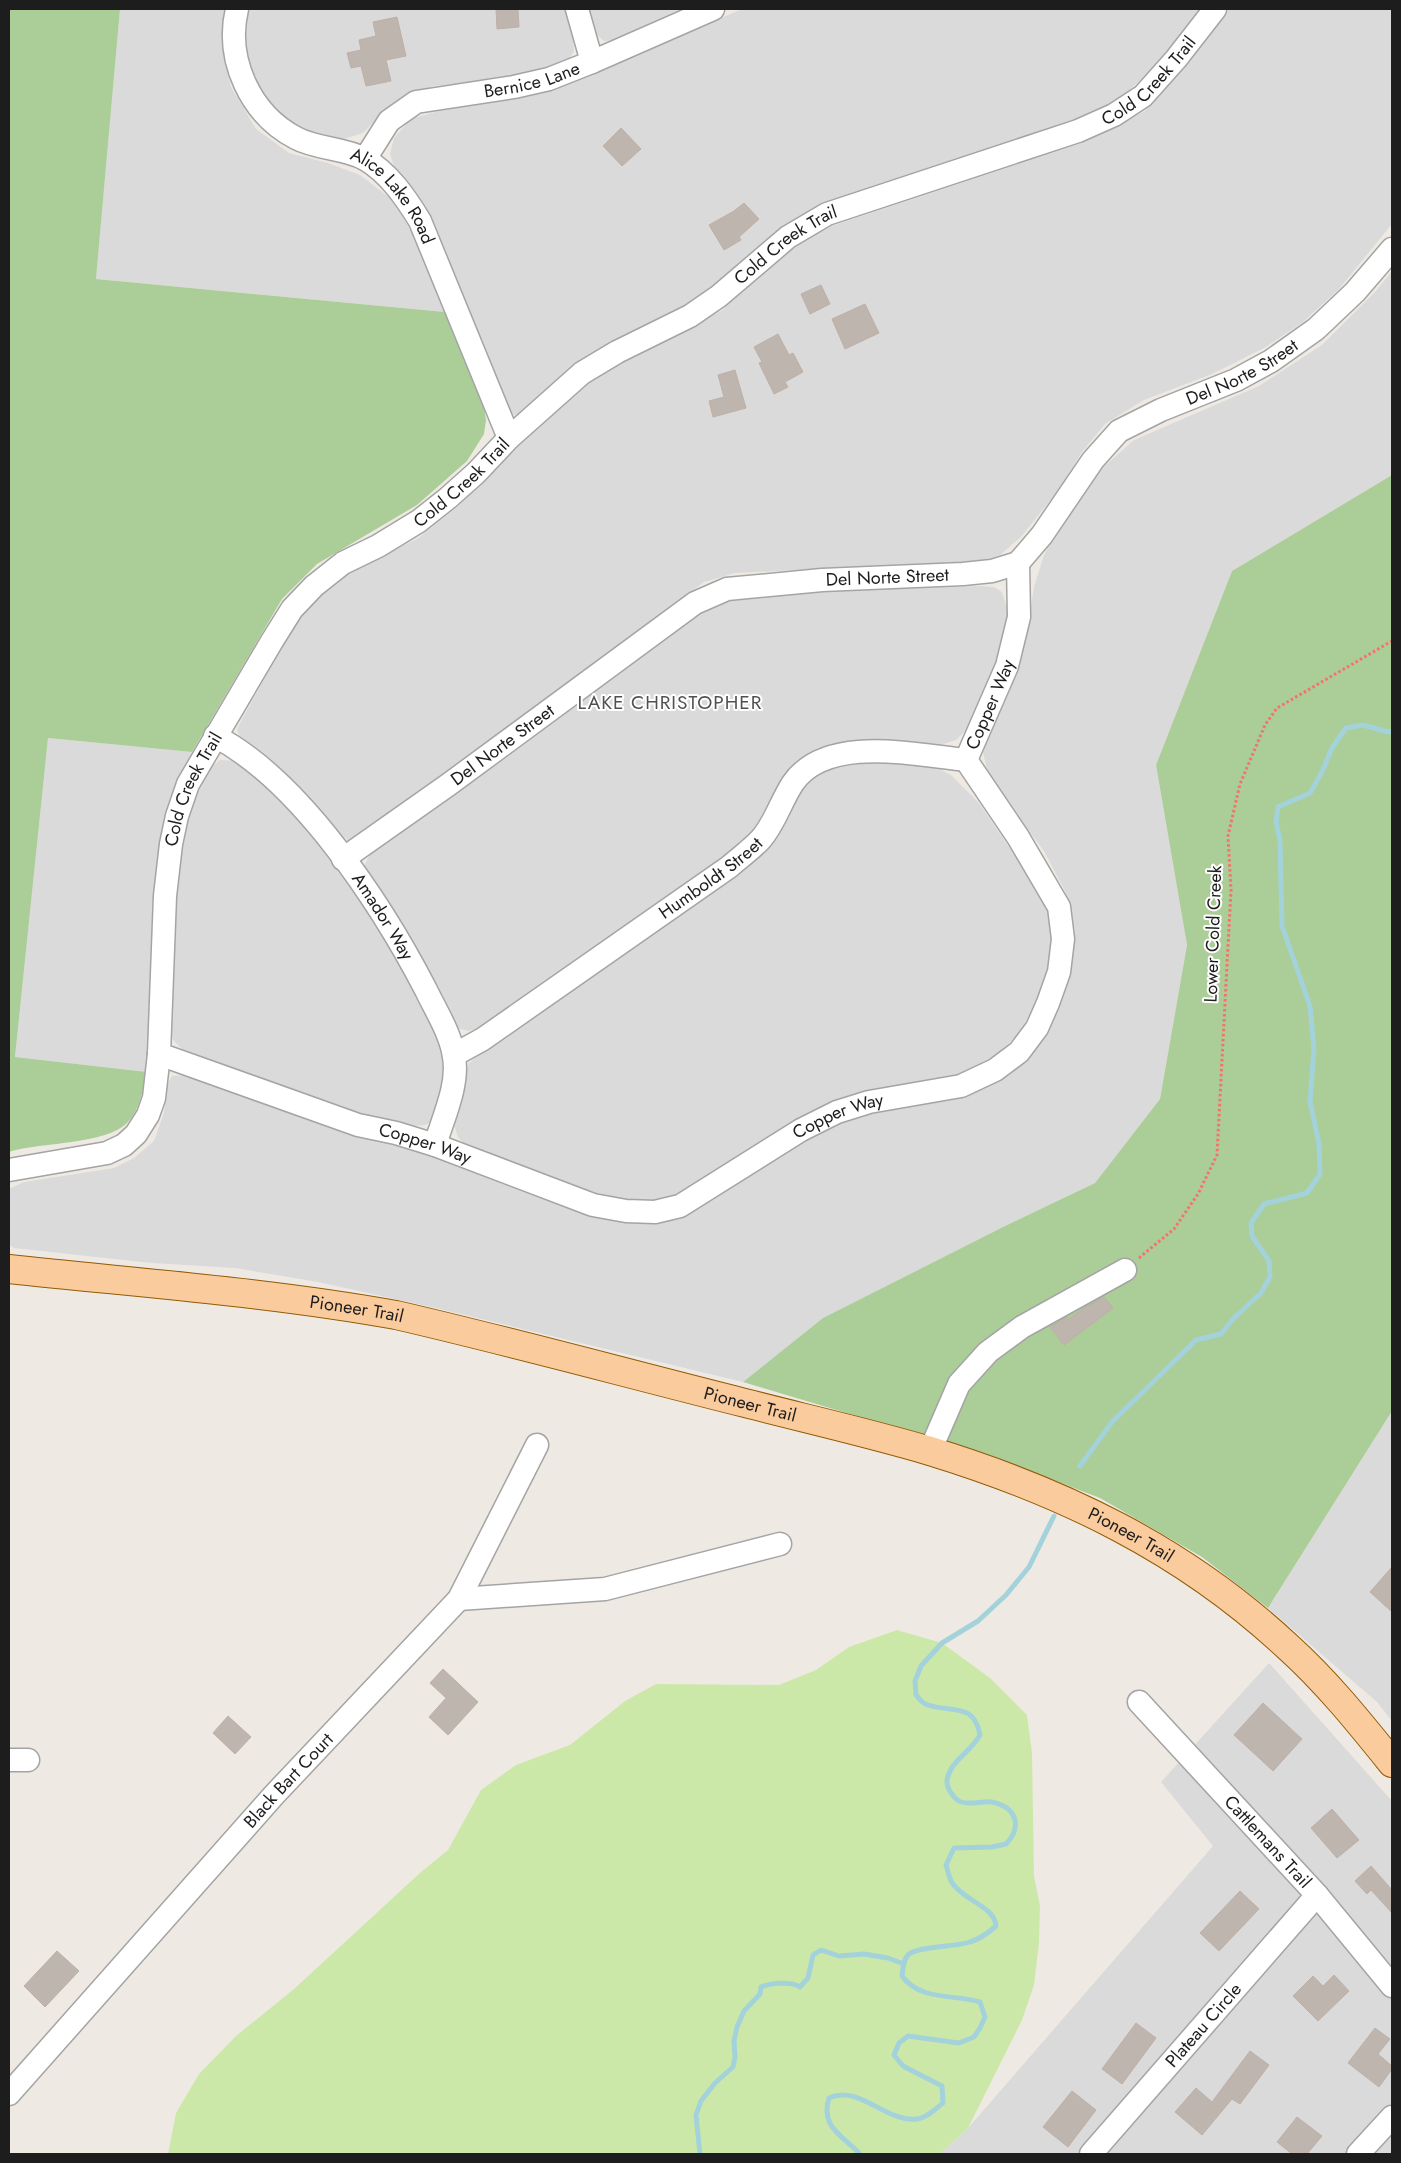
<svg xmlns="http://www.w3.org/2000/svg" width="1401" height="2163" viewBox="0 0 1401 2163" font-family="Jost,sans-serif">
<rect width="100%" height="100%" fill="#eeeae3"/>
<path fill="#dbdada" d="M120 9H226L223 47 231 87 256 129 289 153 328 163 360 175 394 201 421 250 445 312 96 279Z
M246 9H565L573 37 574 51 567 63 544 72 489 81 433 86 402 100 379 116 363 133 344 139 320 135 297 126 272 106 251 72 242 43Z
M589 9H688L617 40 604 41 596 34Z
M742 9H1201L1150 71 1124 95 1088 116 818 209 702 297 516 416 510 412 396 172 390 154 394 138 411 119 435 112 533 94 567 85Z
M1229 9H1392V224L1339 289 1302 323 1264 348 1212 374 1144 400 1105 424 1082 452 1060 488 1021 537 1000 555 981 561 735 573 704 582 363 837 349 841 339 833 280 769 241 739 237 730 241 721 293 627 318 597 353 570 417 539 455 509 572 393 618 364 721 311 799 243 832 226 1079 144 1145 111 1183 69Z
M1392 271V475L1232 571 1156 765 1187 945 1160 1099 1095 1183 1005 1226 823 1318 743 1382 440 1309 318 1282 235 1268 151 1263 14 1248 9 1244V1189L24 1182 114 1168 134 1158 154 1141 164 1113 167 1085 172 1076 185 1075 640 1223 678 1219 716 1198 817 1132 847 1118 968 1096 1011 1074 1046 1030 1069 976 1075 930 1065 891 1044 851 989 777 983 753 992 720 1019 658 1030 612 1034 587 1044 555 1061 524 1100 470 1134 440 1259 386 1322 345 1376 291Z
M980 586 994 587 1002 592 1007 608 1008 628 1001 655 969 727 956 740 940 745 877 740 852 741 820 748 796 766 748 838 728 854 484 1026 469 1031 457 1028 449 1019 364 867 370 853 688 620 715 603 746 594Z
M48 738 192 752 173 793 147 1072 15 1057Z
M220 760 236 761 262 780 293 811 364 907 393 953 442 1048 445 1066 443 1083 433 1120 425 1125 414 1126 352 1115 198 1059 182 1049 173 1040 171 1034 175 888 181 845 192 804 210 768Z
M865 760 934 766 951 775 978 802 1040 892 1050 919 1053 946 1049 973 1037 1002 1019 1033 1000 1052 978 1065 958 1074 867 1092 826 1105 793 1121 698 1187 670 1199 643 1203 611 1201 466 1146 458 1137 454 1125 464 1076 469 1063 477 1056 749 864 812 778 837 766Z
M1392 1411V1721L1377 1702 1268 1608Z
M1269 1663 1392 1801V2154H940L968 2128 1213 1846 1161 1782Z"/>
<path fill="#cce8a9" d="M897 1630 942 1643 990 1678 1027 1715 1032 1753 1034 1876 1040 1906 1039 1943 1034 1985 1022 2020 968 2128 940 2154H168L176 2113 199 2074 236 2036 294 1989 421 1872 448 1850 481 1790 516 1765 570 1745 625 1701 656 1684 779 1685 816 1670 849 1647Z"/>
<path fill="#abcd98" d="M9 9H120L96 279 445 312 483 400 486 420 484 434 467 461 417 505 317 564 282 599 192 752 48 738 15 1057 147 1072C143 1089 140 1109 128 1122 107 1145 39 1142 9 1152Z
M1392 475V1411L1268 1608 1202 1557 1100 1498 994 1457 743 1382 823 1318 1005 1226 1095 1183 1160 1099 1187 945 1156 765 1232 571Z"/>
<g fill="none" stroke-linecap="round" stroke-linejoin="round">
<path stroke="#a4d2db" stroke-width="5" d="M1080 1466 1112 1422 1196 1340 1221 1334 1233 1319 1261 1293 1270 1277 1269 1261 1252 1236 1251 1223 1264 1204 1307 1193 1320 1174 1319 1144 1310 1101 1314 1049 1310 1006 1282 926 1280 840 1276 822 1278 807 1310 793 1322 772 1332 748 1346 728 1363 725 1388 732 1392 731
M700 2154 696 2115 701 2101 715 2083 733 2067 735 2057 734 2041 737 2027 744 2011 760 1994 761 1987C770 1983 792 1981 800 1987L808 1978 813 1955 821 1950 839 1956 864 1954 888 1958 904 1964
M860 2154C842 2135 820 2127 829 2098 859 2084 886 2123 917 2119 927 2118 935 2109 943 2103L942 2086 903 2066 894 2055 899 2043 908 2036 959 2043 974 2037 980 2028 985 2017 980 2002C954 1994 920 2001 902 1976 903 1969 903 1959 909 1954 919 1946 955 1947 970 1942 980 1939 988 1933 996 1926 995 1907 965 1901 953 1884 949 1879 948 1871 946 1865L954 1848 992 1847 1006 1844C1023 1826 1016 1807 992 1802 982 1801 970 1805 961 1802 954 1799 946 1788 947 1780 950 1761 971 1752 980 1735 974 1702 952 1713 928 1705 923 1704 919 1699 916 1695L915 1681 921 1666 942 1643 978 1621 1006 1595 1029 1567 1054 1516"/>
</g>
<path fill="#beb5af" stroke="#bfafa6" d="M496 9H518L519 27 497 29Z
M397 17 406 56 386 60 391 81 366 86 361 66 351 68 347 53 361 50 359 40 376 36 373 22Z
M621 128 641 149 622 166 603 146Z
M744 203 759 219 739 237 741 240 724 250 709 225 734 211Z
M821 285 830 304 810 314 801 294Z
M865 304 879 333 845 349 832 319Z
M778 334 789 355 793 353 803 372 785 382 788 387 774 394 759 363 762 362 754 347Z
M735 370 746 408 713 417 709 401 724 397 718 375Z
M1104 1297 1113 1308 1064 1345 1050 1327 1067 1317 1068 1320 1084 1308Z
M1392 1567V1612L1370 1592Z
M443 1669 478 1702 448 1735 429 1717 446 1698 430 1683Z
M1263 1703 1302 1739 1273 1771 1234 1735Z
M228 1716 251 1737 235 1754 213 1733Z
M1332 1809 1359 1840 1337 1858 1311 1828Z
M1371 1866 1392 1890V1913L1371 1890 1367 1894 1355 1881Z
M1240 1891 1259 1909 1219 1951 1200 1933Z
M57 1951 79 1971 45 2007 24 1986Z
M1334 1975 1349 1991 1318 2021 1293 1996 1313 1976 1323 1986Z
M1136 2023 1156 2038 1122 2084 1102 2069Z
M1375 2028 1390 2039 1378 2054 1392 2066V2069L1379 2087 1348 2063Z
M1250 2051 1269 2065 1240 2104 1232 2099 1202 2135 1175 2112 1196 2088 1212 2102Z
M1072 2091 1096 2110 1068 2147 1043 2127Z
M1297 2117 1322 2136 1307 2154H1292L1277 2142Z"/>
<g fill="none" stroke-linecap="round" stroke-linejoin="round">
<g stroke="#a4a4a4" stroke-width="25">
<g id="minor">
<path id="s1" d="M237 9C225 59 250 114 296 138 316 149 345 148 365 159 389 173 406 198 420 221L509 438"/>
<path d="M577 9 592 62"/>
<path id="s2" d="M365 159 389 121 416 102 514 87 549 79 592 62 713 9"/>
<path id="s3" d="M215 736C301 781 382 905 426 990 436 1011 451 1034 454 1057 459 1085 443 1118 435 1145"/>
<path id="s4" d="M343 859 448 785 695 603 727 589 822 580 963 574 992 571 1018 563 1042 535 1093 460 1119 431 1161 410 1236 380 1271 361 1316 329 1355 292 1392 249"/>
<path id="s5" d="M159 1054 358 1125 396 1133 435 1145 593 1205 626 1211 655 1212 680 1206 801 1130 837 1112 869 1102 961 1086 995 1070 1019 1052 1037 1028 1048 1003 1059 972 1063 939 1059 907 1018 837 966 760 1007 666 1019 617 1018 563"/>
<path id="s6" d="M454 1055 483 1039 729 867C739 858 751 850 761 839 775 823 781 801 793 783 827 734 915 755 966 760"/>
<path id="s7" d="M9 1170 107 1153 124 1145 136 1134 148 1115 154 1098 159 1054 165 896 171 844 177 816 188 784 272 641 292 609 314 586 343 563 378 546 419 521 448 498 476 473 509 438 582 373 617 352 690 316 719 296 788 237 827 214 1078 131 1114 115 1143 96 1176 59 1215 9"/>
<path d="M930 1451 959 1384 988 1352 1022 1327 1125 1270"/>
<path d="M459 1599 605 1589 780 1544"/>
<path id="s8" d="M1139 1702 1317 1895 1392 1986"/>
<path d="M9 1760H28"/>
<path id="s9" d="M9 2094 274 1795 459 1599 537 1445"/>
<path id="s10" d="M1091 2154 1317 1895"/>
<path d="M1358 2154 1392 2117"/>
</g>
</g>
<g stroke="#935a03" stroke-width="30">
<g id="major">
<path id="s11" d="M9 1269C138 1283 268 1292 396 1315 513 1342 629 1374 745 1403 807 1419 869 1433 930 1451 1064 1492 1184 1550 1287 1646 1326 1681 1359 1722 1392 1763"/>
</g>
</g>
<path stroke="#f7706b" stroke-width="3" stroke-dasharray="2.5 2.5" stroke-linecap="butt" d="M1139 1258 1174 1229 1198 1194 1217 1155 1231 890 1228 836 1240 784 1265 725 1277 708 1392 641"/>
<use href="#minor" stroke="#fff" stroke-width="22"/>
<use href="#major" stroke="#facb9c" stroke-width="28"/>
</g>
<g text-anchor="middle" stroke-width="4" stroke-linejoin="round" paint-order="stroke">
<g font-size="18" fill="#1d1d1d" stroke="#fff">
<text dy="6" stroke="none"><textPath href="#s2" startOffset="196">Bernice Lane</textPath></text>
<text dy="6" stroke="none"><textPath href="#s7" startOffset="1718">Cold Creek Trail</textPath></text>
<text dy="6" stroke="none"><textPath href="#s1" startOffset="271">Alice Lake Road</textPath></text>
<text dy="6" stroke="none"><textPath href="#s7" startOffset="1314">Cold Creek Trail</textPath></text>
<text dy="6" stroke="none"><textPath href="#s4" startOffset="1066">Del Norte Street</textPath></text>
<text dy="6" stroke="none"><textPath href="#s7" startOffset="909">Cold Creek Trail</textPath></text>
<text dy="6" stroke="none"><textPath href="#s4" startOffset="631">Del Norte Street</textPath></text>
<text dy="6" stroke="none"><textPath href="#s5" startOffset="1316">Copper Way</textPath></text>
<text dy="6" stroke="none"><textPath href="#s4" startOffset="196">Del Norte Street</textPath></text>
<text dy="6" stroke="none"><textPath href="#s7" startOffset="489">Cold Creek Trail</textPath></text>
<text dy="6" stroke="none"><textPath href="#s6" startOffset="312">Humboldt Street</textPath></text>
<text dy="6" stroke="none"><textPath href="#s3" startOffset="249">Amador Way</textPath></text>
<text transform="translate(1213 934) rotate(-88)" y="6">Lower Cold Creek</text>
<text dy="6" stroke="none"><textPath href="#s5" startOffset="731">Copper Way</textPath></text>
<text dy="6" stroke="none"><textPath href="#s5" startOffset="281">Copper Way</textPath></text>
<text dy="6" stroke="none"><textPath href="#s11" startOffset="350">Pioneer Trail</textPath></text>
<text dy="6" stroke="none"><textPath href="#s11" startOffset="755">Pioneer Trail</textPath></text>
<text dy="6" stroke="none"><textPath href="#s11" startOffset="1159">Pioneer Trail</textPath></text>
<text dy="6" stroke="none"><textPath href="#s9" startOffset="420">Black Bart Court</textPath></text>
<text dy="6" stroke="none"><textPath href="#s8" startOffset="190">Cattlemans Trail</textPath></text>
<text dy="6" stroke="none"><textPath href="#s10" startOffset="171">Plateau Circle</textPath></text>
</g>
<g font-size="19" letter-spacing="1" fill="#505050" stroke="#fff">
<text x="670" y="709">LAKE CHRISTOPHER</text>
</g>
</g>
<rect width="1401" height="2163" fill="none" stroke="#1d1d1d" stroke-width="20"/>
</svg>
